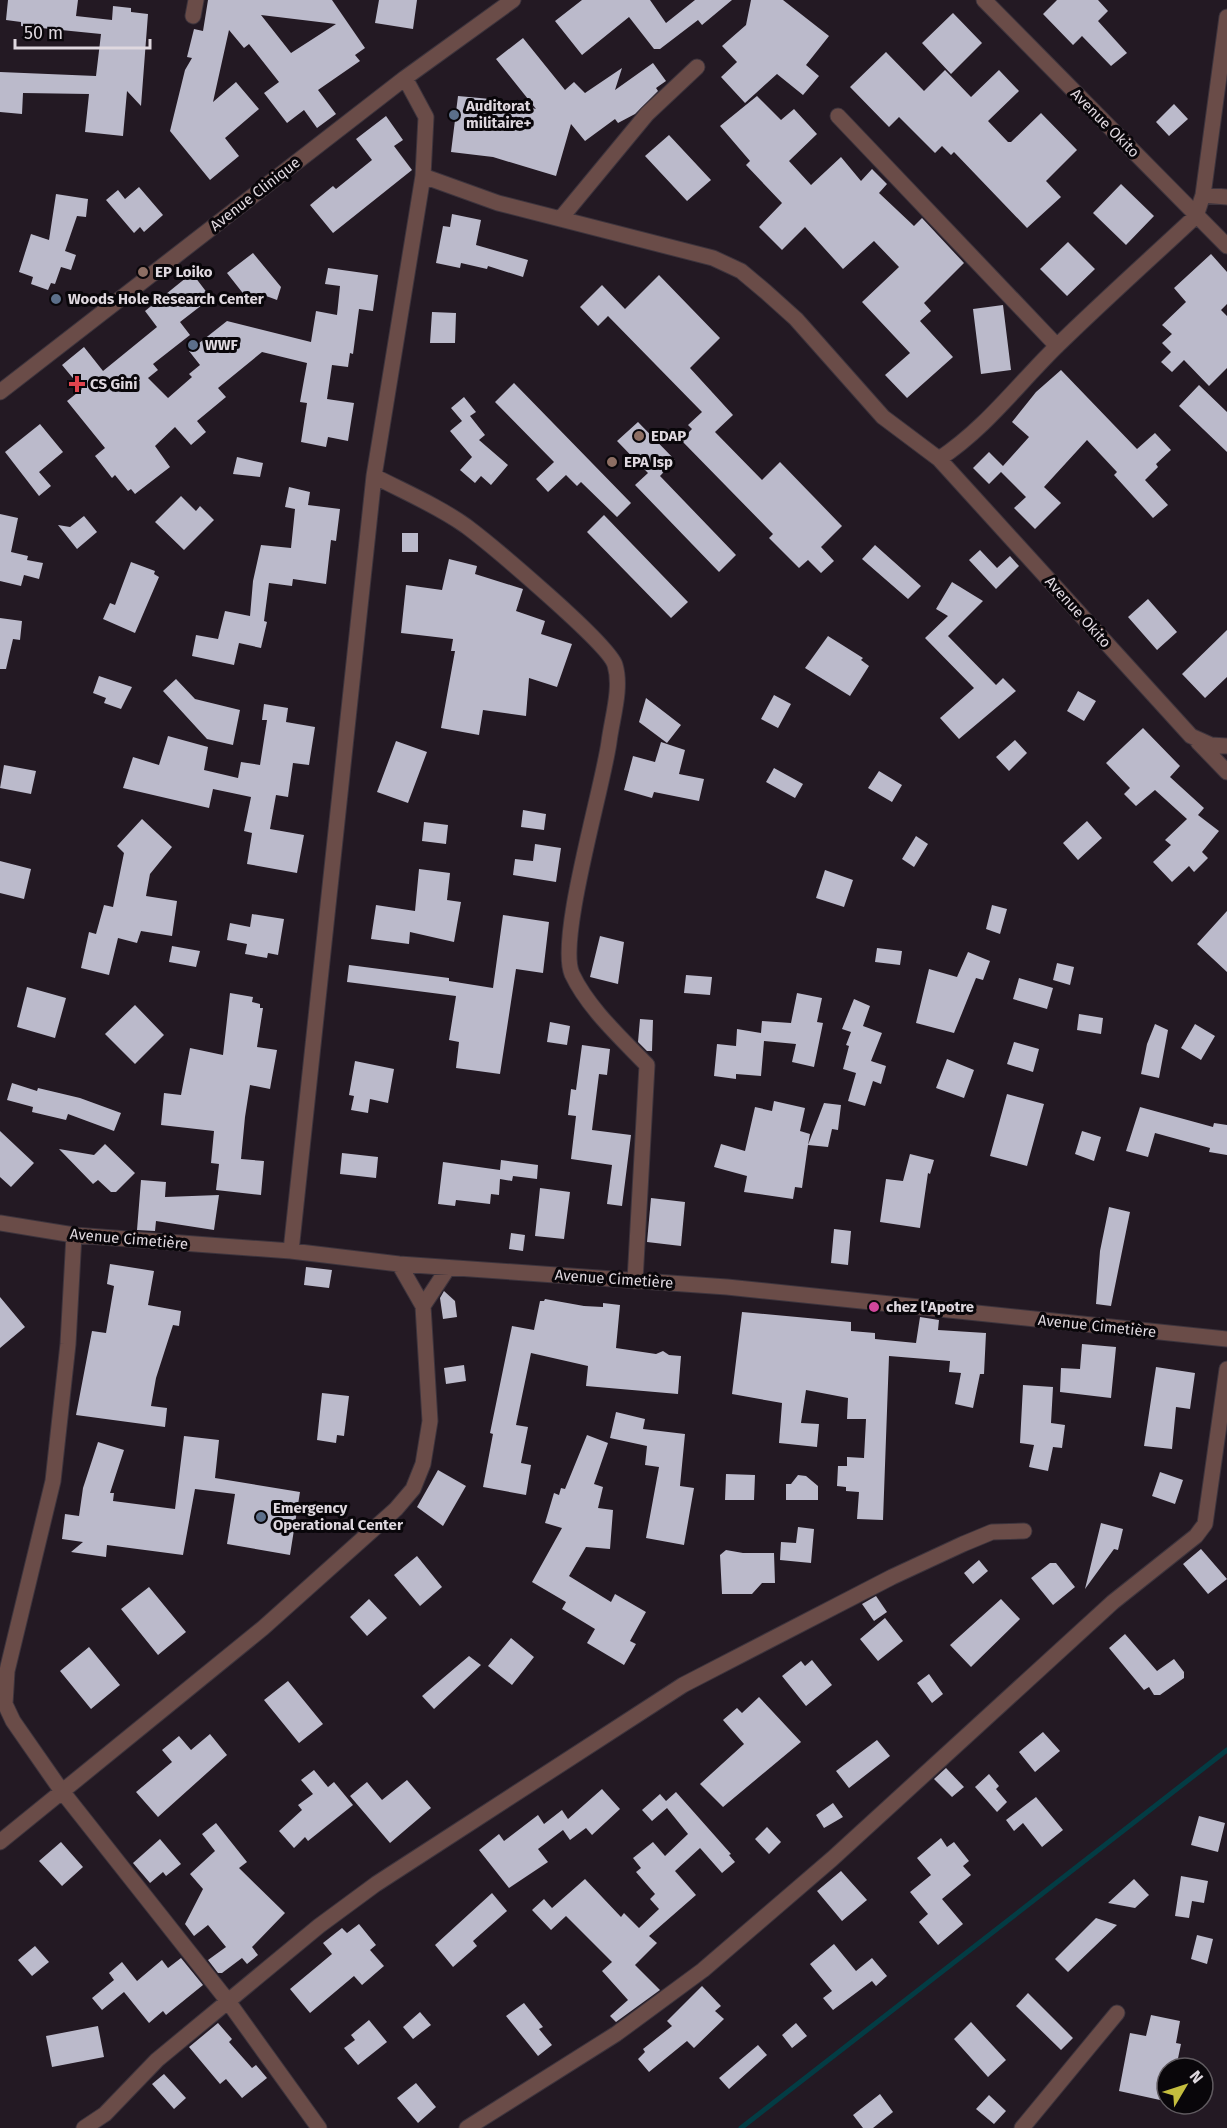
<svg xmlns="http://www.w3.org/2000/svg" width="1227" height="2128" viewBox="0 0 1227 2128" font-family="'Fira Sans',sans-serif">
<rect width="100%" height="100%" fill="#231923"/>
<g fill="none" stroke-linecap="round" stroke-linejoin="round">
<path stroke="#033c44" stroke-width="5" d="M741 2128 1227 1750"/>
</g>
<path fill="#bbbacb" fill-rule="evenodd" d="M8 0H78L76 16 112 20 113 6 131 8V12L148 14 141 106 127 91 123 136 85 132 89 94 23 93 22 114 0 112V72L96 76 101 34 21 26V22L6 20Z
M208 0H332L365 48 355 55 360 61 318 90 336 114 317 128 304 110 287 123 264 93 279 82 249 44 244 48 229 30 213 102 236 82 259 109 225 138 239 156 210 180 170 131 185 70 192 58 187 57 194 29 203 31ZM261 15 336 24 291 53Z
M379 0H417L413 29 375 23Z
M582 0H650L666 23 695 0H732L702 25 698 20 660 49H654L629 17 582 55 555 21Z
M751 0H783L829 36 806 65 819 76 803 95 777 74 745 103 721 77 737 62 722 46 746 25Z
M1057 0H1098L1108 11 1098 21 1127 53 1111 66 1082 36 1073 45 1043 14Z
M953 13 982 43 951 74 922 43Z
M523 38 565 90 574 82 585 93 622 68 615 90 653 63 666 81 656 88 658 91 635 114 618 123 615 119 585 141 571 124 556 176 493 157 451 152 458 96 501 100 536 109 496 59Z
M886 52 924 91 945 70 971 97 999 70 1019 91 988 121 1008 142H1011L1041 113 1077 150 1046 181 1061 197 1027 228 954 152 951 155 942 146 935 153 899 117 889 127 850 87Z
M757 96 781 120 794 109 817 134 789 161 811 185 841 157 861 181 872 169 887 184 879 193 914 226 922 218 964 263 924 303 931 311 920 321 953 357 907 398 885 375 910 353 862 302 899 267 874 241 843 269 805 227 782 250 759 227 782 203 746 165 750 161 720 126Z
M1174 104 1188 119 1169 136 1156 122Z
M386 116 403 140 394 146 412 170 333 233 310 205 333 186 336 189 372 160 356 139Z
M669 135 711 180 687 201 645 156Z
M1121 184 1154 216 1126 245 1093 213Z
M139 187 163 215 144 232 140 227 134 233 106 200 118 190 125 199Z
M56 194 88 199 86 217 77 216 65 251 76 255 71 270 61 267 55 284 51 283 48 290 31 284 33 277 19 272 31 234 49 240Z
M452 214 481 220 476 245 528 260 523 277 488 266 487 269 461 263 460 268 436 263 443 226 450 227Z
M1068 242 1095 269 1067 296 1040 269Z
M253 253 281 287 277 300 258 293 249 301 227 273Z
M1211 254 1227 272V304L1221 310 1227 316V368L1209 386 1184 360 1172 372 1161 362 1171 352 1162 343 1172 334 1162 325 1186 302 1174 288Z
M328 268 378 275 373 311 359 309 353 354 350 353 348 367 332 365 327 399 354 403 348 441 328 437 326 447 301 442 307 403 300 402 307 363 262 352 218 388 226 397 197 421 206 432 191 445 175 427 155 446 170 467 135 494 131 489 128 491 115 475 112 478 95 456 105 448 67 401 82 389 62 365 84 347 103 371 157 327 145 311 192 273 211 298 180 322 190 335 153 364 158 370 148 378 168 398 192 377 189 374 200 365 189 351 227 321 311 342 316 311 337 315 340 286 325 284Z
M659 275 720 338 690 368 733 415 715 432 762 480 780 462 842 526 821 547 834 561 821 573 808 560 799 568 769 538 773 534 681 440 692 429 688 425 702 412 608 316 598 326 580 307 602 285 625 309Z
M1003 305 1011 370 981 374 973 309Z
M432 312 456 313 455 343H430Z
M1061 370 1137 449 1155 433 1171 450 1156 464 1158 467 1145 480 1168 505 1153 518 1114 475 1117 472 1087 440 1044 487 1061 503 1035 529 1014 508 1026 497 1001 472 989 484 973 468 989 452 1003 466 1029 437 1012 422 1036 392Z
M514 383 631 503 617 517 581 482 577 486 566 475 548 492 536 479 554 462 495 402Z
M1199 385 1227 412V452L1179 406Z
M464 397 476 412 470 416 485 435 479 440 508 465 491 485 481 476 475 483 460 470 472 457 450 431 462 421 451 408Z
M638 422 675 460 660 476 736 555 719 572 635 485 648 473 617 441Z
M40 424 63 452 39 472 51 486 39 496 5 452Z
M237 457 263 463 260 477 233 474Z
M289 487 310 492 308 505 340 509 336 541 331 540 326 584 293 579 292 586 269 583 264 621 267 622 261 648 239 643 234 665 192 656 196 635 218 639 225 611 250 616 253 581 261 545 291 548 295 509 285 507Z
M181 496 196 511 200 506 214 520 184 550 155 522Z
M0 514 18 518 11 552 28 556 27 560 43 563 39 579 24 575 21 586 0 581Z
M604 515 688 602 671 618 587 532Z
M84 516 97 532 77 549 58 525 70 527Z
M402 533H418V552H402Z
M875 545 921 586 908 599 862 559Z
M980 550 997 568 1010 556 1019 566 996 589 969 560Z
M449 559 477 566 475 574 523 589 516 611 545 621 541 634 572 644 557 687 529 678 526 716 483 710 479 735 441 728 455 651H451L453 639 401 633 406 585 442 590Z
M131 562 155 571 154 574 159 577 135 633 103 619 110 603 115 605Z
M952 582 983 601 948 636 996 685 1003 678 1016 691 959 739 940 718 974 688 925 638 948 616 936 609Z
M1148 599 1177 632 1157 650 1128 617Z
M0 618 22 621 20 640 13 639 6 669H0Z
M1227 630V677L1205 698 1182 674Z
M828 636 863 658 861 660 869 666 850 696 805 668Z
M99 676 132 687 121 709 104 703 106 698 93 693Z
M176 679 195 699 240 710 233 745 207 739 163 691Z
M1078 691 1096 701 1084 721 1067 711Z
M774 695 791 704 778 728 761 719Z
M646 698 681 725 667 743 639 722Z
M264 704 288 708 286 722 315 727 309 765 293 763 288 797 276 795 270 829 304 835 297 873 247 864 252 833 244 831 251 797 213 789 209 808 123 788 133 757 159 765 168 736 208 747 204 770 238 778 241 762 260 765 267 720H262Z
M1143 728 1180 766 1170 777 1204 808 1198 815 1219 831 1202 852 1208 858 1194 872 1189 866 1172 882 1153 862 1171 845 1165 840 1187 819 1155 790 1136 806 1124 794 1130 788 1106 763Z
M1015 740 1027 753 1009 771 996 757Z
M396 741 427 752 408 803 377 792Z
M661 742 685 750 679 774 704 779 699 801 654 792 652 798 624 790 633 756 655 762Z
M4 765 36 771 31 794 0 788Z
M774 768 803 784 795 798 766 782Z
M879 771 902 785 892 802 868 788Z
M523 810 546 814 544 830 521 827Z
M142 819 172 847 150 874 146 896 177 901 172 936 141 931 137 943 118 938 109 975 81 968 89 932 96 934 104 905 113 907 124 853 117 846Z
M1087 821 1102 838 1078 860 1063 843Z
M424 822 448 825 446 844 422 841Z
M916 836 928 844 914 867 902 859Z
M535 844 561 848 556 882 513 875 515 859 533 861Z
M0 861 31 869 24 899 0 893Z
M419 869 450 873 447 900 461 902 454 942 410 932 409 944 371 939 376 905 415 911Z
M825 870 853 880 844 907 816 898Z
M992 905 1007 909 1000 934 986 929Z
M1227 911V972L1197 944Z
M252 914 284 919 278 955 268 953 267 958 245 954 247 944 227 940 230 923 250 927Z
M503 915 549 922 543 973 516 969 500 1074 456 1068 459 1042 449 1040 456 996 347 982 349 965 449 978V981L493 988Z
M600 936 624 942 618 984 590 977Z
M172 946 200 951 196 967 169 962Z
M877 948 902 951 900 965 875 962Z
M968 952 990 961 983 980 976 978 954 1033 916 1023 929 969 957 977Z
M1057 963 1074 967 1070 985 1053 980Z
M686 975 712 977 710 995 684 993Z
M1019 978 1053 988 1047 1009 1013 999Z
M27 987 66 998 55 1038 17 1027Z
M230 993 253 997 252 1002 260 1004V1008H263L257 1047 277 1050 270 1089 250 1085 245 1117 241 1159 264 1161 261 1195 216 1190 219 1164 211 1163 214 1131 161 1125 164 1093 181 1095 190 1048 223 1055Z
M797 993 822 998 817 1022 823 1023 814 1067 792 1062 796 1044 764 1041 761 1076 736 1074V1079L714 1076 717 1044 736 1046 737 1029 761 1033 762 1021 791 1023Z
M854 999 870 1006 863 1026 882 1033 871 1061 886 1066 881 1084 873 1081 865 1106 848 1101 856 1073 843 1069 849 1046 846 1045 851 1032 842 1029Z
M135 1005 164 1035 135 1064 105 1034Z
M1079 1014 1103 1018 1101 1034 1077 1030Z
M640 1019 653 1020 652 1051H647L638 1042Z
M550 1022 570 1026 567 1045 547 1042Z
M1155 1024 1168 1030 1159 1078 1141 1074 1147 1044Z
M1195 1024 1215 1036 1201 1060 1181 1048Z
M1014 1042 1039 1049 1033 1072 1007 1064Z
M582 1045 610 1049 607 1075 599 1074 592 1130 631 1135 622 1206 607 1204 612 1165 571 1159 576 1116 568 1115 571 1089 576 1090Z
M947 1059 974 1070 964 1098 936 1088Z
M355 1061 394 1069 388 1103 370 1099 368 1113 351 1110 354 1096 349 1095Z
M12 1083 37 1091 38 1088 80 1098 121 1113 114 1131 68 1114 66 1120 32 1112 33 1107 7 1100Z
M1007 1094 1044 1104 1027 1166 990 1156Z
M774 1101 805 1108 800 1131 810 1134 808 1145 824 1103 841 1105 838 1130 832 1129 828 1147 808 1145 802 1188 795 1187 793 1199 744 1192 747 1176 714 1167 721 1144 745 1151 755 1107 772 1111Z
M1140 1107 1213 1127 1214 1123 1227 1125V1155L1209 1152 1210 1148 1155 1133 1148 1157 1126 1151Z
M0 1131 34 1163 11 1187 0 1177Z
M1082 1131 1101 1137 1094 1161 1075 1154Z
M105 1144 135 1173 116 1192H111L98 1180 93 1184 59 1149 94 1155Z
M342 1153 378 1157 376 1178 340 1174Z
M910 1154 934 1160 930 1174 928 1173 920 1228 880 1222 886 1179 903 1181Z
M501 1160 538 1165 537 1179 513 1176 512 1181 500 1179 499 1195 491 1194 490 1204 456 1200 455 1206 438 1204 443 1162 500 1170Z
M141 1180 166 1182 165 1197 219 1195 214 1230 156 1221 155 1231 137 1230Z
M540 1188 570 1192 564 1239 535 1236Z
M651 1198 685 1202 681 1246 647 1242Z
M1109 1207 1130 1212 1111 1306 1096 1304 1100 1251Z
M834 1229 851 1231 848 1265 831 1263Z
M511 1233 525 1235 523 1251 509 1249Z
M110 1264 154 1271 148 1305 181 1311 179 1326 173 1325 156 1378 151 1406 167 1408 165 1427 76 1415 92 1331 106 1333 114 1286 107 1284Z
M306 1267 332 1270 329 1288 304 1285Z
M444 1291 455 1301 457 1317 443 1319 440 1298Z
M0 1297 25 1327 0 1348Z
M545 1299 584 1306 603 1307V1303L620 1305 616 1348 656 1354 663 1351 669 1355 681 1356 678 1394 586 1386 588 1366 531 1353 516 1425 528 1427 521 1463 531 1465 526 1495 483 1487 493 1434 490 1433 512 1326 534 1330 540 1301H544Z
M742 1312 851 1322V1331L875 1333V1339L916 1343 920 1317 939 1320 938 1330 986 1333 984 1374H980L973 1408 955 1404 961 1373 949 1372 950 1361 889 1356 883 1520 857 1519 859 1492 846 1491V1487L837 1486 838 1466H847V1457L864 1458 866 1419H847L848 1398 806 1390 801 1423 819 1424 817 1447 779 1443 782 1403 732 1394Z
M1082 1344 1116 1347 1111 1398 1060 1392 1061 1368 1080 1369Z
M464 1365 466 1381 446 1384 444 1368Z
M1156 1367 1195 1373 1190 1409 1176 1407 1172 1449 1144 1446Z
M1023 1385 1053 1387 1051 1423 1065 1425 1062 1448 1053 1447 1048 1471 1029 1467 1034 1445 1020 1443Z
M322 1393 349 1396 344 1436 337 1435 336 1443 317 1440Z
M616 1412 645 1419 643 1429 685 1434 680 1486 694 1488 684 1545 646 1538 659 1467 645 1465 647 1446 610 1438Z
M587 1435 608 1443 594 1484 603 1487 598 1508 613 1510 610 1549 586 1547 569 1576 611 1602 615 1594 646 1612 630 1641 636 1644 624 1665 587 1643 595 1629 562 1609 566 1602 532 1582 562 1528 545 1523 554 1493 559 1495 561 1488 565 1489Z
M184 1436 219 1440 215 1478 300 1492 290 1555 227 1544 235 1494 195 1489 183 1555 107 1545 106 1557 71 1552 83 1542 62 1539 65 1514 79 1516 83 1488 98 1442 124 1450 110 1493H114L113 1501 175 1509Z
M438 1470 466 1486 443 1526 417 1507Z
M1160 1472 1183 1480 1175 1504 1152 1496Z
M726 1474 755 1475 754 1500H725Z
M798 1475 806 1476 818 1486V1500H786V1484H791Z
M1101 1523 1123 1529 1118 1550 1114 1549 1085 1589Z
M798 1527 814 1529 811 1563 780 1560 781 1542 796 1543Z
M1201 1549 1227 1579 1208 1594 1183 1564Z
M726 1550 743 1553H774L775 1583H762L752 1594H722L720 1555Z
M417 1556 442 1587 420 1606 394 1575Z
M979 1560 988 1571 973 1584 964 1573Z
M1050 1563H1056L1075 1587 1053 1605 1031 1578Z
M149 1587 186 1632 158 1655 121 1609Z
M876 1596 887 1612 874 1621 862 1604Z
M369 1599 387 1618 367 1636 350 1617Z
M1001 1599 1020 1619 971 1667 950 1645Z
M885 1618 903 1641 878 1661 860 1639Z
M1125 1634 1157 1671 1174 1659 1184 1672V1678L1160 1695H1154L1149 1687 1144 1690 1109 1648Z
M511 1638 534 1657 512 1685 488 1666Z
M89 1647 120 1685 91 1709 60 1671Z
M469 1656 481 1665 434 1709 422 1696Z
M812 1660 832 1685 806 1706 782 1676 801 1661 805 1666Z
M929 1674 943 1694 932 1703 917 1683Z
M288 1681 323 1724 299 1743 264 1700Z
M759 1697 801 1742 723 1807 700 1784 744 1744 723 1720 737 1708 742 1713Z
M1043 1732 1060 1751 1035 1772 1019 1752Z
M210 1734 227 1755 158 1817 136 1792 172 1762 162 1750 179 1736 191 1750Z
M877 1740 890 1756 849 1788 836 1771Z
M946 1768 964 1787 952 1797 934 1779Z
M314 1770 328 1787 334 1782 353 1805 308 1841 305 1837 294 1848 279 1831 302 1810 298 1805 313 1794 301 1780Z
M989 1774 999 1786 996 1789 1007 1802 997 1812 975 1787Z
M407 1780 431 1808 390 1843 350 1796 367 1782 382 1800Z
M602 1789 620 1809 592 1835 586 1828 570 1840 563 1830 538 1849 548 1862 509 1888 479 1850 499 1834 504 1841 538 1815 544 1824 562 1810 568 1819Z
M676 1792 731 1854 729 1855 735 1862 722 1873 700 1848 675 1871 696 1895 649 1936 657 1943 635 1965 660 1990 616 2022 610 2016 628 2000 602 1971 612 1962 566 1916 551 1930 532 1910 544 1899 552 1908 585 1879 621 1917 624 1913 639 1928 659 1909 650 1899 655 1894 636 1872 641 1868 633 1858 653 1842 665 1856 688 1834 667 1808 652 1821 642 1810 660 1794 666 1801Z
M1036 1797 1063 1830 1042 1847 1023 1823 1014 1831 1006 1820Z
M833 1803 843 1817 824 1828 816 1815Z
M1199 1816 1225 1823 1218 1852 1191 1845Z
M216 1823 247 1862 239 1868 285 1913 252 1947 258 1955 247 1964 242 1958 222 1973H218L208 1960 226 1947 208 1925 194 1936 185 1924 203 1889 190 1874 215 1851 202 1834Z
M767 1827 781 1842 769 1854 755 1839Z
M941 1838 947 1847 954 1842 969 1861 963 1866 971 1875 942 1899 963 1924 938 1945 919 1922 928 1914 910 1892 931 1875 917 1858Z
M160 1839 181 1864 166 1876 163 1872 150 1883 133 1863Z
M61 1842 83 1867 62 1886 39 1861Z
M841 1871 867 1900 842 1921 817 1891Z
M1181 1876 1208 1881 1204 1903 1192 1901 1189 1918 1175 1916Z
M1134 1879 1149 1895 1135 1908 1108 1903Z
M492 1893 507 1911 473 1941 477 1946 453 1967 435 1945Z
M1096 1918 1117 1925 1068 1972 1055 1959Z
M359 1924 376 1945 370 1950 384 1966 362 1985 354 1976 310 2013 290 1989 332 1954 323 1943 342 1928 347 1933Z
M1197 1935 1213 1939 1207 1964 1191 1959Z
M834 1944 856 1971 872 1958 887 1976 876 1986 872 1981 833 2010 823 1998 832 1991 810 1964Z
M35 1946 49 1962 32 1976 18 1960Z
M181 1958 203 1985 166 2015 163 2011 149 2023 124 1992 102 2010 92 1998 114 1980 109 1973 122 1962 137 1981 162 1960 168 1968Z
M702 1986 721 2006 715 2011 724 2019 694 2048 687 2041 649 2072 638 2059 645 2052 643 2049 672 2026 667 2021Z
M1028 1993 1073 2038 1061 2050 1016 2006Z
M524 2003 543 2027 539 2029 552 2045 538 2056 506 2016Z
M420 2012 431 2025 413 2039 403 2027Z
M1151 2015 1180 2021 1176 2043 1181 2044 1176 2068H1167L1160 2100 1119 2091 1130 2033 1146 2036Z
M369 2020 387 2042 358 2065 344 2048 355 2040 351 2035Z
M971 2022 1006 2060 988 2077 954 2039Z
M218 2023 232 2039 229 2042 252 2068 256 2065 267 2078 242 2098 226 2079 220 2084 189 2047Z
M796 2023 807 2036 792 2048 782 2035Z
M98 2026 104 2057 52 2067 46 2036Z
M758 2045 767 2055 729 2089 719 2078Z
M164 2074 186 2098 174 2109 152 2084Z
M416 2083 436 2107 418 2123 397 2098Z
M880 2094 893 2112 873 2128H863L853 2115Z
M989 2095 1006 2111 994 2124 976 2109Z"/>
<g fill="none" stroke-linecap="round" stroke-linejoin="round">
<g stroke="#3d343d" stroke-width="17">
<path id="street" d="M984 0 1227 246
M193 16 196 0
M838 116 1057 346
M423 176 498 203 713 258 741 271 766 292 796 319 883 417 939 459 1191 736 1211 745 1227 746
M1203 195 1227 197
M561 218 647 114 697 67
M0 392 405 78 513 0
M939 459C986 428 1018 384 1058 345 1103 301 1150 259 1196 216L1203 195 1227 17
M374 476C405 492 438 506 466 526 490 544 609 644 615 665 622 688 612 718 609 742 603 787 557 940 572 974 588 1008 621 1038 647 1065L635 1281
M1198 742 1227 772
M0 1223 74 1235 291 1251 399 1264 727 1287 1227 1339
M74 1235 68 1344 53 1481 7 1671 5 1704 13 1721 61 1790 227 2000 319 2128
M291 1251 374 476 423 176 426 117 405 78
M423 1306 448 1268
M0 1842 263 1628 396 1509 413 1489 423 1464 430 1421 423 1306 399 1264
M84 2128 105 2114 157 2060 319 1926 376 1884 683 1685 892 1577 963 1544 992 1532 1024 1531
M467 2128 616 2034 703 1970 832 1859 1113 1602 1196 1536 1205 1524 1227 1369
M1022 2128 1117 2013"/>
</g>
<use href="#street" stroke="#6a4c48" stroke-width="15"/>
</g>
<g fill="#5c6f8a" stroke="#09060a" stroke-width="2">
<circle cx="454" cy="115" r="6"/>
<circle cx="56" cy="299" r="6"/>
<circle cx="193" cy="345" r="6"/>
<circle cx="261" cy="1517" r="6"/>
</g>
<g fill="#8d6e63" stroke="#09060a" stroke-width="2">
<circle cx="143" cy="272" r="6"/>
<circle cx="639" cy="436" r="6"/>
<circle cx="612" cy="462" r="6"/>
</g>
<path fill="#e0444e" stroke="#09060a" stroke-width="2" d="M74 375h6v6h6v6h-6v6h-6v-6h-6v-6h6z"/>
<circle fill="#d1479c" stroke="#09060a" stroke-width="2" cx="874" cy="1307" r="6"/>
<g text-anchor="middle" stroke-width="6" stroke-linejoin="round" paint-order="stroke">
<g font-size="15" font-weight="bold" fill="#dfd8df" stroke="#09060a" text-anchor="start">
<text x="466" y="111">Auditorat<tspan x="466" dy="17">militaire+</tspan></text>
<text x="155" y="277">EP Loiko</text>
<text x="68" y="304">Woods Hole Research Center</text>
<text x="205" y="350">WWF</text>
<text x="90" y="389">CS Gini</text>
<text x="651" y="441">EDAP</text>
<text x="624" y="467">EPA Isp</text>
<text x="886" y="1312">chez l’Apotre</text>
<text x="273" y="1513">Emergency<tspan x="273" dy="17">Operational Center</tspan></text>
</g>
<g font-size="15" fill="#dfd8df" stroke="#09060a">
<text transform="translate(1105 123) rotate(45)" y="5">Avenue Okito</text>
<text transform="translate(255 194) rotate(-38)" y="5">Avenue Clinique</text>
<text transform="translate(1078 612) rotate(48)" y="5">Avenue Okito</text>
<text transform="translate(129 1239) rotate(5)" y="5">Avenue Cimetière</text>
<text transform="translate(614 1279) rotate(4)" y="5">Avenue Cimetière</text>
<text transform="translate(1097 1326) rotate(6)" y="5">Avenue Cimetière</text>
</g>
</g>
<g transform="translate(1185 2086) rotate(51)"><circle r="28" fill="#09060a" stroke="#5f5a5f" stroke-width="1.5"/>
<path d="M0-4.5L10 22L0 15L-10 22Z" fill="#c4bd3e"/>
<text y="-9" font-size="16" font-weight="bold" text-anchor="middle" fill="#dfd8df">N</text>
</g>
<path d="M15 39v9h135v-9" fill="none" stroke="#dfd8df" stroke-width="3"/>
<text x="24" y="39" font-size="18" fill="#dfd8df" stroke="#09060a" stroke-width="4.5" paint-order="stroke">50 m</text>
</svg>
